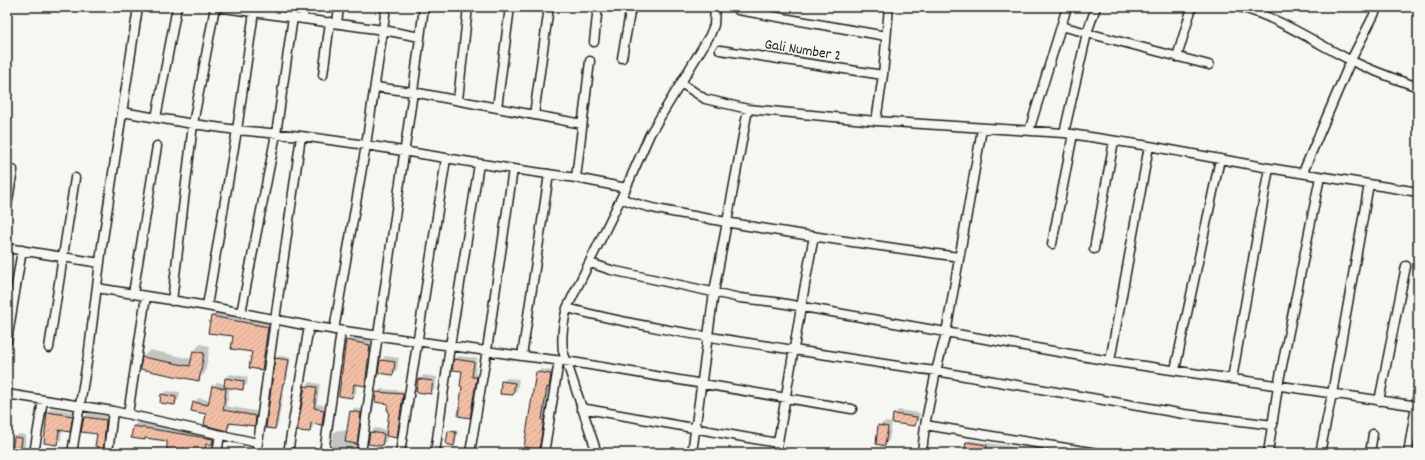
<svg xmlns="http://www.w3.org/2000/svg" width="1425" height="460" viewBox="0 0 1425 460" font-family="Dekko,sans-serif">
<defs>
<pattern id="building-hatch" width="6" height="6" patternUnits="userSpaceOnUse"><rect width="6" height="6" fill="#f4bfa7"/><path d="M-1 1l2-2M0 6l6-6M5 7l2-2" fill="none" stroke="#d1a48f"/></pattern>
</defs>
<rect width="100%" height="100%" fill="#f6f6f2"/>
<filter id="ink" filterUnits="userSpaceOnUse"><feTurbulence type="fractalNoise" baseFrequency=".025" numOctaves="2"/><feDisplacementMap in="SourceGraphic" scale="8" xChannelSelector="R" yChannelSelector="G"/><feConvolveMatrix kernelMatrix="1 2 1 2 8 2 1 2 1" color-interpolation-filters="sRGB"/></filter>
<g filter="url(#ink)">
<path fill="#0003" d="M216 312 272 323 266 365 262 369 250 367 253 351 234 335 210 332 212 316Z
M351 337 373 341 368 381 365 385 357 384 356 393 352 397 347 341Z
M200 344 210 346 205 373 198 379 142 368 143 357 150 350 192 359 194 351Z
M279 356 291 357 287 379 285 382 278 425 275 428 276 358Z
M385 356 399 358 397 369 393 374 381 361Z
M458 356 477 358 475 374H480L473 414 470 417 463 386V370L455 359Z
M541 369 554 371 552 383 550 385 542 445 538 449 537 373Z
M230 374 248 377 247 384 242 389 230 387 226 406 260 412 259 421 254 425 232 422 231 425 227 430 194 403 198 398 210 400 213 387 217 382 225 384 226 378Z
M424 375 437 377 435 389 431 393 419 379Z
M507 378 519 379 517 390 513 394 502 382Z
M310 382 320 384 317 404 328 406 326 420 322 424 314 423 313 427 310 431 298 430 306 386Z
M381 389 407 391 400 433 396 436 387 435 386 441 382 445 370 433 375 428 388 430 391 410 389 403 377 393Z
M166 391 180 392 179 399 174 404 162 395Z
M51 408 76 412 74 427 70 431 62 430 61 440 57 444 48 412Z
M354 408 364 410 358 449 355 452 331 448 333 433 337 430 348 431 351 412Z
M898 410 920 413 919 420 915 425 894 415Z
M88 413 110 417 108 453H99L100 446 98 433 84 417Z
M137 422 199 432 197 443 183 453H168V441L146 437 144 439 134 426Z
M884 422 892 423 889 440 885 445 879 426Z
M451 430 458 431 456 443 454 445 449 432Z
M19 434 26 435 24 453H7V448L9 446H14L15 438Z
M205 435 215 437 214 442 212 444 202 442 203 437Z
M969 440 1014 447 1013 453H965L967 442Z
M316 449 323 450 325 453H312Z
M276 450 284 451V453H274Z"/>
<path fill="url(#building-hatch)" stroke="#1c1c1c" d="M211 316 268 327 262 370 249 368 252 352 231 349 233 336 208 333Z
M346 340 370 345 365 386 354 384 352 398 339 396V394Z
M193 351 204 353 199 381 140 369 142 357 190 366Z
M275 358 289 360 285 383H283L275 429 266 428Z
M454 359 474 362 472 377H477L470 418 458 416 462 387 460 386 462 371 452 370Z
M380 360 395 362 393 375 378 373Z
M536 372 551 374 549 388 547 387 542 420H544L539 450 524 447Z
M225 378 244 381 243 390 224 387Z
M418 379 433 381 431 394 416 392Z
M501 381 515 383 513 395 500 394Z
M212 386 226 389 223 410 256 416 255 426 229 423 227 431 204 425 206 414 191 411 193 402 208 405Z
M305 386 317 387 314 408 324 410 322 425 311 423 310 432 297 431Z
M376 392 403 394 397 438 386 436 389 411 387 410 388 404 375 402Z
M161 394 176 397 175 405 160 403Z
M350 411 361 413 357 444 345 442Z
M47 412 73 416 70 432 59 430 57 445 44 443Z
M893 414 917 417 915 426 892 423Z
M84 417 106 420 103 453H98L99 447 95 446 97 434 81 432Z
M878 425 888 427 885 446 876 444Z
M133 426 213 439 212 445 206 444 205 453H167V441L145 438V440L131 438Z
M448 431 456 432 454 446 446 444Z
M370 432 384 434 382 446 368 444Z
M14 437 22 438 20 453H12Z
M966 442 987 445 986 453H964Z"/>
<g fill="none" stroke-linecap="round" stroke-linejoin="round">
<g stroke="#1c1c1c" stroke-width="11">
<path id="minor" d="M216 7 383 30 366 145 334 330
M386 7 383 30 420 37
M1239 7C1278 17 1314 42 1350 60 1372 71 1395 79 1418 87
M738 10 886 36
M303 19 304 7
M337 23 339 7
M1061 26 1209 65
M594 42 598 7
M720 50 883 75
M1177 57 1192 7
M622 58 631 7
M323 75 330 22
M681 83 705 99 748 109 876 121 1064 133 1149 146 1269 168 1418 192
M375 87 413 92 582 124
M458 100 468 7
M497 108 510 7
M122 112 193 124 237 130 301 136 366 145 513 169 576 178 626 188
M534 115 549 7
M156 118 177 7
M876 121 883 75 889 7
M1029 131 1067 7
M1064 133 1087 33 1096 7
M1300 173 1304 170 1351 60 1378 7
M576 178 590 61
M621 198C649 210 681 213 710 219 792 235 876 245 959 257
M7 206 13 170
M1052 244 1073 134
M7 248 100 263
M1094 249 1114 141
M590 263 611 270 740 298 775 302 1110 361 1418 406
M97 288 207 306 309 326 522 356 572 362 852 409
M133 294 157 146
M172 301 193 124 215 7
M207 306 237 130 254 12
M567 308C642 328 718 338 794 350 842 357 888 365 936 371L1184 414 1273 425
M241 313 276 134 293 17
M7 341 22 250
M49 348 75 178
M522 356 549 174
M1110 361 1149 146
M1175 370 1220 159
M1232 379 1269 168
M7 394 113 411 258 443 275 320 301 136
M1379 401 1406 266
M581 408 777 443
M128 414 146 296
M925 425 1097 453
M34 453 43 400
M72 453 89 350 102 246 138 7
M108 453 113 411
M217 453 220 435
M256 453 258 443
M288 453 309 326
M324 453 341 331
M361 453 413 92 424 7
M400 453 446 159
M435 453 450 346 479 164
M470 453 487 350 513 169
M544 453 559 361
M597 453 563 351C561 335 563 323 567 308L626 188 650 134 710 35 714 25 715 7
M692 453 714 292 748 109
M776 453C789 381 800 308 814 236
M922 453 925 425 936 371 946 333 982 129
M1268 453 1278 386 1320 177
M1320 453 1332 394 1369 184
M1370 453 1373 434
M1408 453 1418 394"/>
</g>
<use href="#minor" stroke="#f6f6f2" stroke-width="8"/>
</g>
</g>
<g text-anchor="middle" stroke-width="3.5" stroke-linejoin="round" paint-order="stroke">
<g font-size="15" fill="#1c1c1c" stroke="#f6f6f2">
<text transform="translate(803 49) rotate(9)" y="5">Gali Number 2</text>
</g>
</g>
<rect width="1425" height="460" fill="none" stroke="#f6f6f2" stroke-width="24"/>
<rect x="12" y="12" width="1401" height="436" fill="none" stroke="#1c1c1c" stroke-width="1.5" filter="url(#ink)"/>
</svg>
